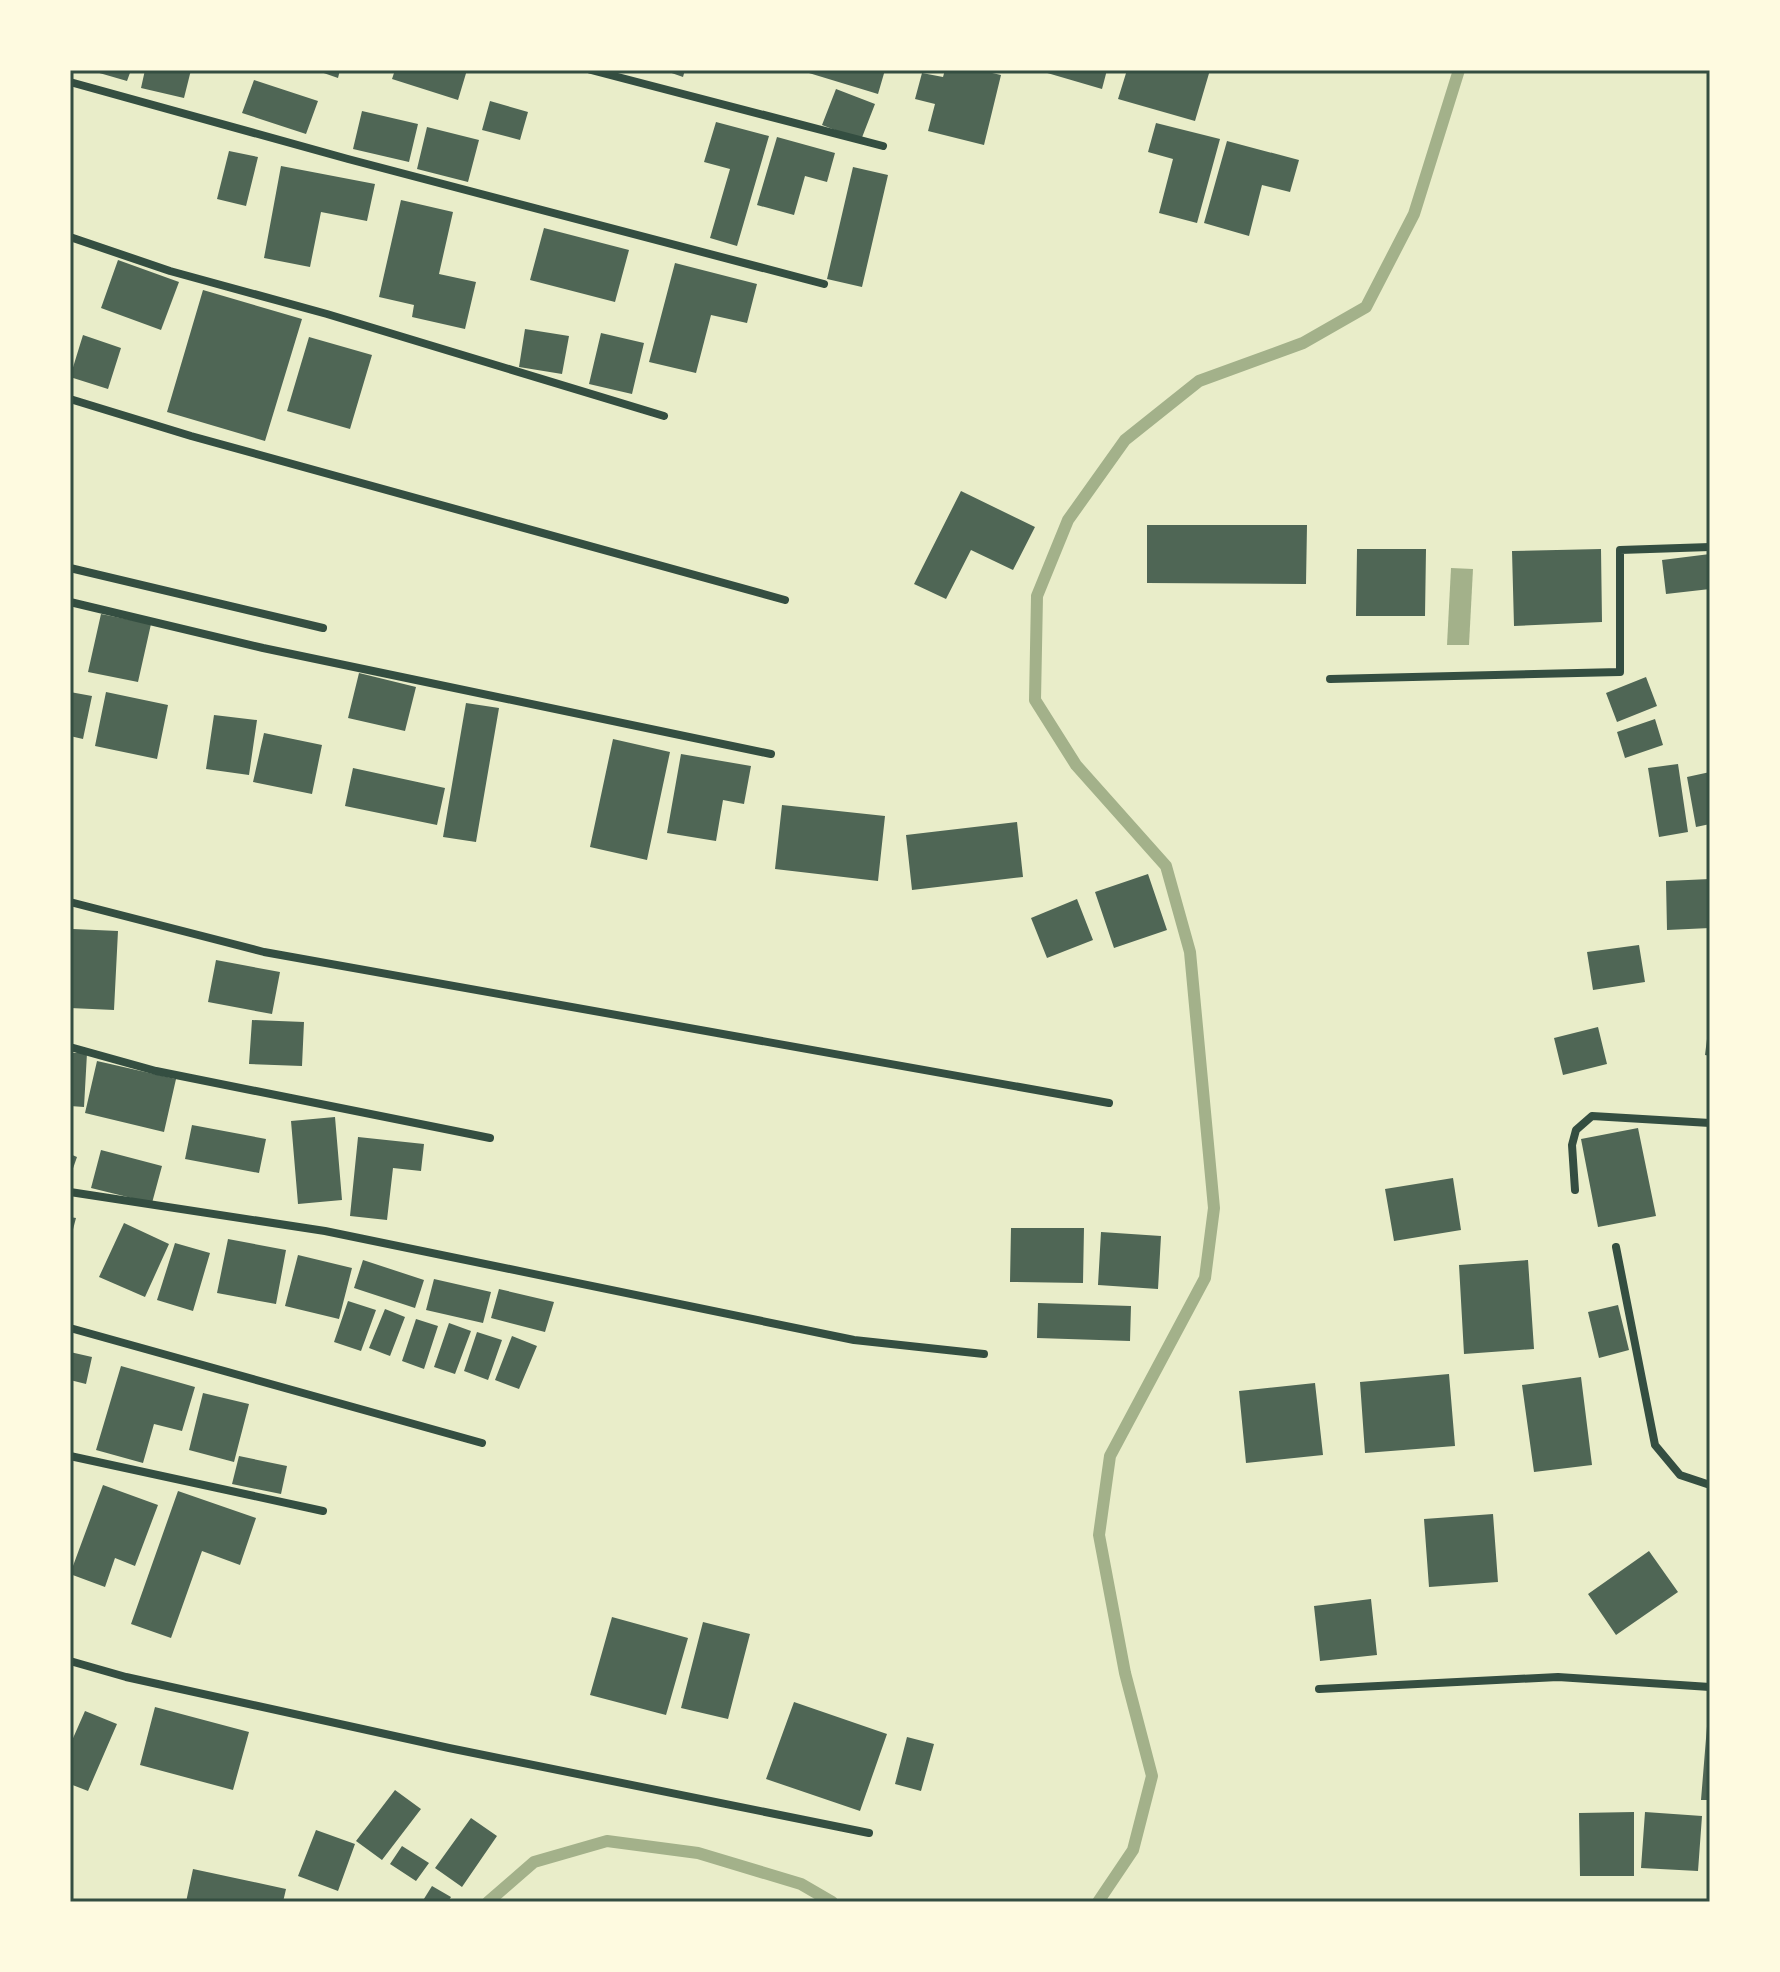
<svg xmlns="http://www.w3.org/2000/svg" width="1780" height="1972" viewBox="0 0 1780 1972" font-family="Arial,sans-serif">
<rect width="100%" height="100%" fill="#e9edc9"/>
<path fill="#a3b18a" d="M1451 568 1473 569 1469 645H1447Z"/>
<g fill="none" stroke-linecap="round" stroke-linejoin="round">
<path stroke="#a3b18a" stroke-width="12" d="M488 1902 534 1862 607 1841 698 1853 801 1884 832 1902
M1098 1902 1133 1850 1152 1776 1125 1673 1099 1535 1110 1456 1205 1278 1214 1208 1190 952 1166 866 1076 765 1035 700 1037 596 1068 520 1125 440 1199 381 1303 343 1366 307 1414 214 1459 70"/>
</g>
<path fill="#4f6655" d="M89 70H131L127 81Z
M145 70H191L184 98 141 88Z
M315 70H340L338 78Z
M395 70H467L458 100 392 79Z
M663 70H685L683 77Z
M799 70H885L878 94Z
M945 70H979L1001 75 984 145 928 131 935 104 915 99 922 73 943 77Z
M1037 70H1107L1102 89Z
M1127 70H1210L1195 121 1118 99Z
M254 80 318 101 306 134 242 113Z
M836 89 875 104 861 140 822 125Z
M490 101 528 112 520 140 482 130Z
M362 111 418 124 409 162 353 149Z
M716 122 769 136 737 246 710 238 730 169 704 162Z
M1156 123 1220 139 1197 223 1159 213 1173 159 1148 152Z
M427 127 479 140 468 182 417 169Z
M777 137 835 153 827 182 805 176 794 215 757 205Z
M1227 141 1299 160 1290 192 1262 185 1249 236 1204 223Z
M229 151 258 157 246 206 217 199Z
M281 166 375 184 367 221 321 212 310 267 264 258Z
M853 167 888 175 862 287 827 279Z
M401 200 453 212 439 274 476 282 465 329 412 317 414 305 379 297Z
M544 228 629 250 615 302 530 280Z
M118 260 179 282 161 330 101 308Z
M675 263 757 284 747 323 711 315 696 373 649 362Z
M203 290 302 319 265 441 167 412Z
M525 329 569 336 562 374 519 367Z
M601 333 644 343 632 394 589 384Z
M83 335 121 348 108 389 70 377Z
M309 337 372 355 350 429 287 411Z
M961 491 1035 527 1013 570 971 550 946 599 914 584Z
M1147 525H1307L1306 584 1147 583Z
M1357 549H1426L1425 616H1356Z
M1601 549 1602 622 1514 626 1512 551Z
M1710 554V589L1666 594 1662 560Z
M101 614 151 624 138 682 88 672Z
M359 673 416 687 405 731 348 718Z
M1646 677 1657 706 1617 722 1606 693Z
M70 692 92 696 83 739 70 736Z
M106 692 168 705 157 759 95 746Z
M466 703 499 708 476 842 443 837Z
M214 715 257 720 249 775 206 769Z
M1655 719 1663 745 1625 758 1617 732Z
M264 733 322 745 312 794 253 782Z
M613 739 670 752 647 860 590 847Z
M681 754 751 766 744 804 723 800 716 841 667 833Z
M1678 764 1688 832 1659 837 1648 768Z
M353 768 445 788 437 825 345 806Z
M1710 772V824L1696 827 1687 777Z
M782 805 885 816 878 881 775 869Z
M1017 822 1023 877 912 890 906 835Z
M1148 874 1167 930 1114 948 1095 892Z
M1710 879V928L1667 930 1666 881Z
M1077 899 1093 940 1047 958 1031 918Z
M73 929 118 931 114 1010 70 1008Z
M1639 945 1645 982 1593 990 1587 952Z
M216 960 280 972 272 1014 208 1002Z
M252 1020 304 1022 302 1066 249 1064Z
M1598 1027 1607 1064 1563 1075 1554 1038Z
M1708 1031H1710V1056L1705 1055Z
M70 1053H87L84 1107 70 1106Z
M97 1061 176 1079 164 1132 85 1113Z
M335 1117 342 1200 298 1204 291 1121Z
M192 1125 266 1139 259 1173 185 1159Z
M1638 1128 1656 1216 1598 1227 1581 1139Z
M358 1137 424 1144 421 1171 393 1168 387 1220 350 1216Z
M101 1150 162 1166 152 1203 91 1188Z
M70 1154 77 1157 70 1177Z
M1453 1178 1461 1230 1394 1241 1385 1189Z
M70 1217 76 1218 71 1237H70Z
M124 1223 169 1244 145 1297 99 1277Z
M1011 1228H1084L1083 1283 1010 1282Z
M1101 1232 1161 1236 1158 1289 1098 1285Z
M228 1239 286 1250 276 1304 217 1293Z
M175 1243 210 1253 193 1311 157 1300Z
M298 1255 352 1268 339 1319 285 1306Z
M363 1260 424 1280 415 1308 354 1288Z
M1528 1260 1534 1349 1464 1354 1459 1265Z
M434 1279 491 1292 483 1323 426 1310Z
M499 1289 554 1302 545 1332 491 1318Z
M348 1301 376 1310 361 1351 334 1342Z
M1038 1303 1131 1306 1130 1341 1037 1338Z
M1618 1305 1629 1350 1599 1358 1588 1312Z
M385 1309 405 1317 390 1356 369 1348Z
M416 1319 438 1326 424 1369 402 1361Z
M449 1323 471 1331 455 1374 434 1367Z
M477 1332 502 1340 488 1380 464 1371Z
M512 1336 537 1346 519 1389 495 1380Z
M70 1352 92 1357 86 1384 70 1380Z
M121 1366 195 1387 182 1431 154 1424 143 1463 96 1450Z
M1449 1374 1455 1446 1365 1453 1360 1382Z
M1581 1377 1592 1465 1534 1472 1522 1385Z
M1315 1383 1323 1455 1246 1463 1239 1391Z
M203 1393 249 1404 234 1462 189 1450Z
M239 1456 287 1466 281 1494 232 1484Z
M103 1485 158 1505 135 1566 115 1558 105 1587 70 1574Z
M178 1491 256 1518 240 1565 202 1551 171 1638 131 1624Z
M1493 1514 1498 1582 1429 1587 1424 1519Z
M1649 1551 1678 1592 1616 1635 1588 1594Z
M1371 1599 1377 1655 1320 1661 1314 1606Z
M612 1617 688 1638 666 1715 590 1695Z
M703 1622 750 1634 728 1719 681 1708Z
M794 1702 887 1734 860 1811 766 1779Z
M155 1707 249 1732 233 1790 140 1765Z
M85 1711 117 1724 88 1791 70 1784V1745Z
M1708 1714H1710V1800H1701Z
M907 1737 934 1744 921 1791 895 1784Z
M395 1790 421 1809 382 1860 356 1841Z
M1634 1812V1876H1580L1579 1813Z
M1645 1812 1702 1816 1698 1871 1641 1868Z
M471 1818 497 1836 462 1887 435 1868Z
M316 1830 355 1844 338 1891 298 1876Z
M402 1846 429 1863 416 1881 390 1864Z
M193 1869 286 1889 283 1902H186Z
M432 1886 451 1897 448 1902H422Z"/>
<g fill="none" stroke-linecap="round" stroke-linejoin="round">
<path stroke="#344e41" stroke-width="8" d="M591 70 883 146
M70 82 348 159 824 284
M70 237 170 271 327 314 664 416
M70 399 191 436 785 600
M70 568 323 628
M70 602 263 648 771 754
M1330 679 1620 672V550L1710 547
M70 902 264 952 1109 1103
M70 1047 156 1071 490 1138
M1575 1190 1572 1145 1576 1130 1592 1116 1710 1123
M70 1192 325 1231 854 1340 984 1354
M1616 1247 1655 1445 1680 1475 1710 1485
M70 1328 482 1443
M70 1456 323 1511
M70 1661 126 1677 449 1748 869 1833
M1319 1689 1558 1677 1710 1687"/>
</g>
<rect width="1780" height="1972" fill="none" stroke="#fefae0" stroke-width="144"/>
<rect x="72" y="72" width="1636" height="1828" fill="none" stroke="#344e41" stroke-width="3"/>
</svg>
